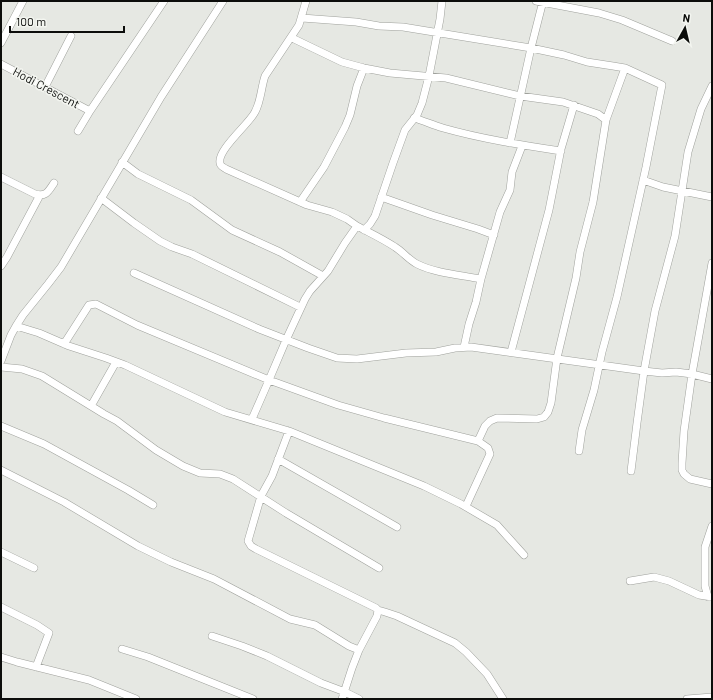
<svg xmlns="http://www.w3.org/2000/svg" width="713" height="700" viewBox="0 0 713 700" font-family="Barlow,sans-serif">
<rect width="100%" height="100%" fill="#e6e8e3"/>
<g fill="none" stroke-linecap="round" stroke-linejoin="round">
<g stroke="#9fa19c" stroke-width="8">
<path id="minor" d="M306 1 299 25 265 76C261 88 261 101 255 112 249 124 217 150 220 163 220 166 223 167 226 169L307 205 332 212 347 219 357 226
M536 1 599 13 622 20 672 41
M302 18 356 22 379 26 403 27 531 48 564 55 587 62 613 66 625 68 662 85 646 167 617 297 602 352 594 390 582 430 579 451
M292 38 342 62 364 68 390 73 446 78 520 96 563 102 598 114 606 120
M1 43 23 1
M1 64 90 111
M45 87 71 36
M414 118C424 121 433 125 443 128 482 139 521 145 561 151
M78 131 90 111 164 1
M510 143 531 48 543 1
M122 162 138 174 191 200 232 230 280 252 323 276
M1 177 35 194C46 197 48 192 54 183
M643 180 663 187 712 197
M381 197 432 215 478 229 494 235
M101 198 134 223 160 241 172 247 192 254 300 307
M300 202 324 167 345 127 350 115 357 86 364 68
M364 230 370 224 375 216 393 163 405 130 417 115 422 103 429 76 440 19 442 1
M712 263 692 374 684 431 682 463V470L684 474 690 479 712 484
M1 266 7 257 40 195
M134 273 259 329 308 348 337 358 357 359 406 353 436 352 455 348 471 347 644 371 662 373 676 372 692 374 712 379
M16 326 39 333 69 346 106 358 125 365 225 412 289 431 424 486 461 504 497 525 524 555
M64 344 89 305 96 304 137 325 269 380 338 405 384 418 478 441 488 448 490 454 466 506
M464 347 469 324 476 302 481 279 500 212 510 190 512 172 522 146
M511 352 549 210 561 149 574 105
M1 361 11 335 16 326 23 315 48 284 61 267 161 97 223 1
M1 367 22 369 42 376 104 414 117 421 156 450 183 466 200 473 220 474 233 479 286 513 379 568
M91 406 116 362
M252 419 269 380 286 340 305 299 310 291 328 271 345 243 357 226C370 233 383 239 395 247 403 252 409 260 417 264 435 273 461 275 481 279
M1 426 44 444 128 490 153 505
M289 431 272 476 261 496 248 541 251 546 256 549 372 606 376 608 378 610 377 616 359 650 352 668 342 699
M478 441 485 426 490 421 497 418 537 419 544 417 548 412 551 403 557 358 576 278 580 252 593 202 606 120 625 68
M278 459 397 527
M1 470 64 502 138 546 171 562 214 579 290 619 315 625 349 646 359 650
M631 471 637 423 644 371 655 311 675 236 688 152 701 109 712 86
M1 552 34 568
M630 581 654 577 669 581 699 595 712 597
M708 597 705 586V547L712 526
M1 607 37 625 49 633 36 667
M378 610 385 612 397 616 455 643 466 652 487 674 503 699
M212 636 242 646 267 656 321 683 345 692 359 699
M122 649 148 657 253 699
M1 657 17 662 89 680 136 699
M687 699 712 697"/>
</g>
<use href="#minor" stroke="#fff" stroke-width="7"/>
</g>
<g text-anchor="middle" stroke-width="3" stroke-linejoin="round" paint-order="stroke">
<g font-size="12" fill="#0c0d0b" stroke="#f3f5f0">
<text transform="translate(46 88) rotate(28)" y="4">Hodi Crescent</text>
</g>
</g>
<rect width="713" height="700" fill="none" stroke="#0c0d0b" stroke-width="4"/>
<g transform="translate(685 28) rotate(8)" stroke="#f3f5f0" stroke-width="3" paint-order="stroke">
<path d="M0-3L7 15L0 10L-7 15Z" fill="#0c0d0b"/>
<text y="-6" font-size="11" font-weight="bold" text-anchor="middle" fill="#0c0d0b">N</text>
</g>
<path d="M10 26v6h114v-6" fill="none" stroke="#0c0d0b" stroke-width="2"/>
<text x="16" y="26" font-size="12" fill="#0c0d0b" stroke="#f3f5f0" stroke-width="3" paint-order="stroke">100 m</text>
</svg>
